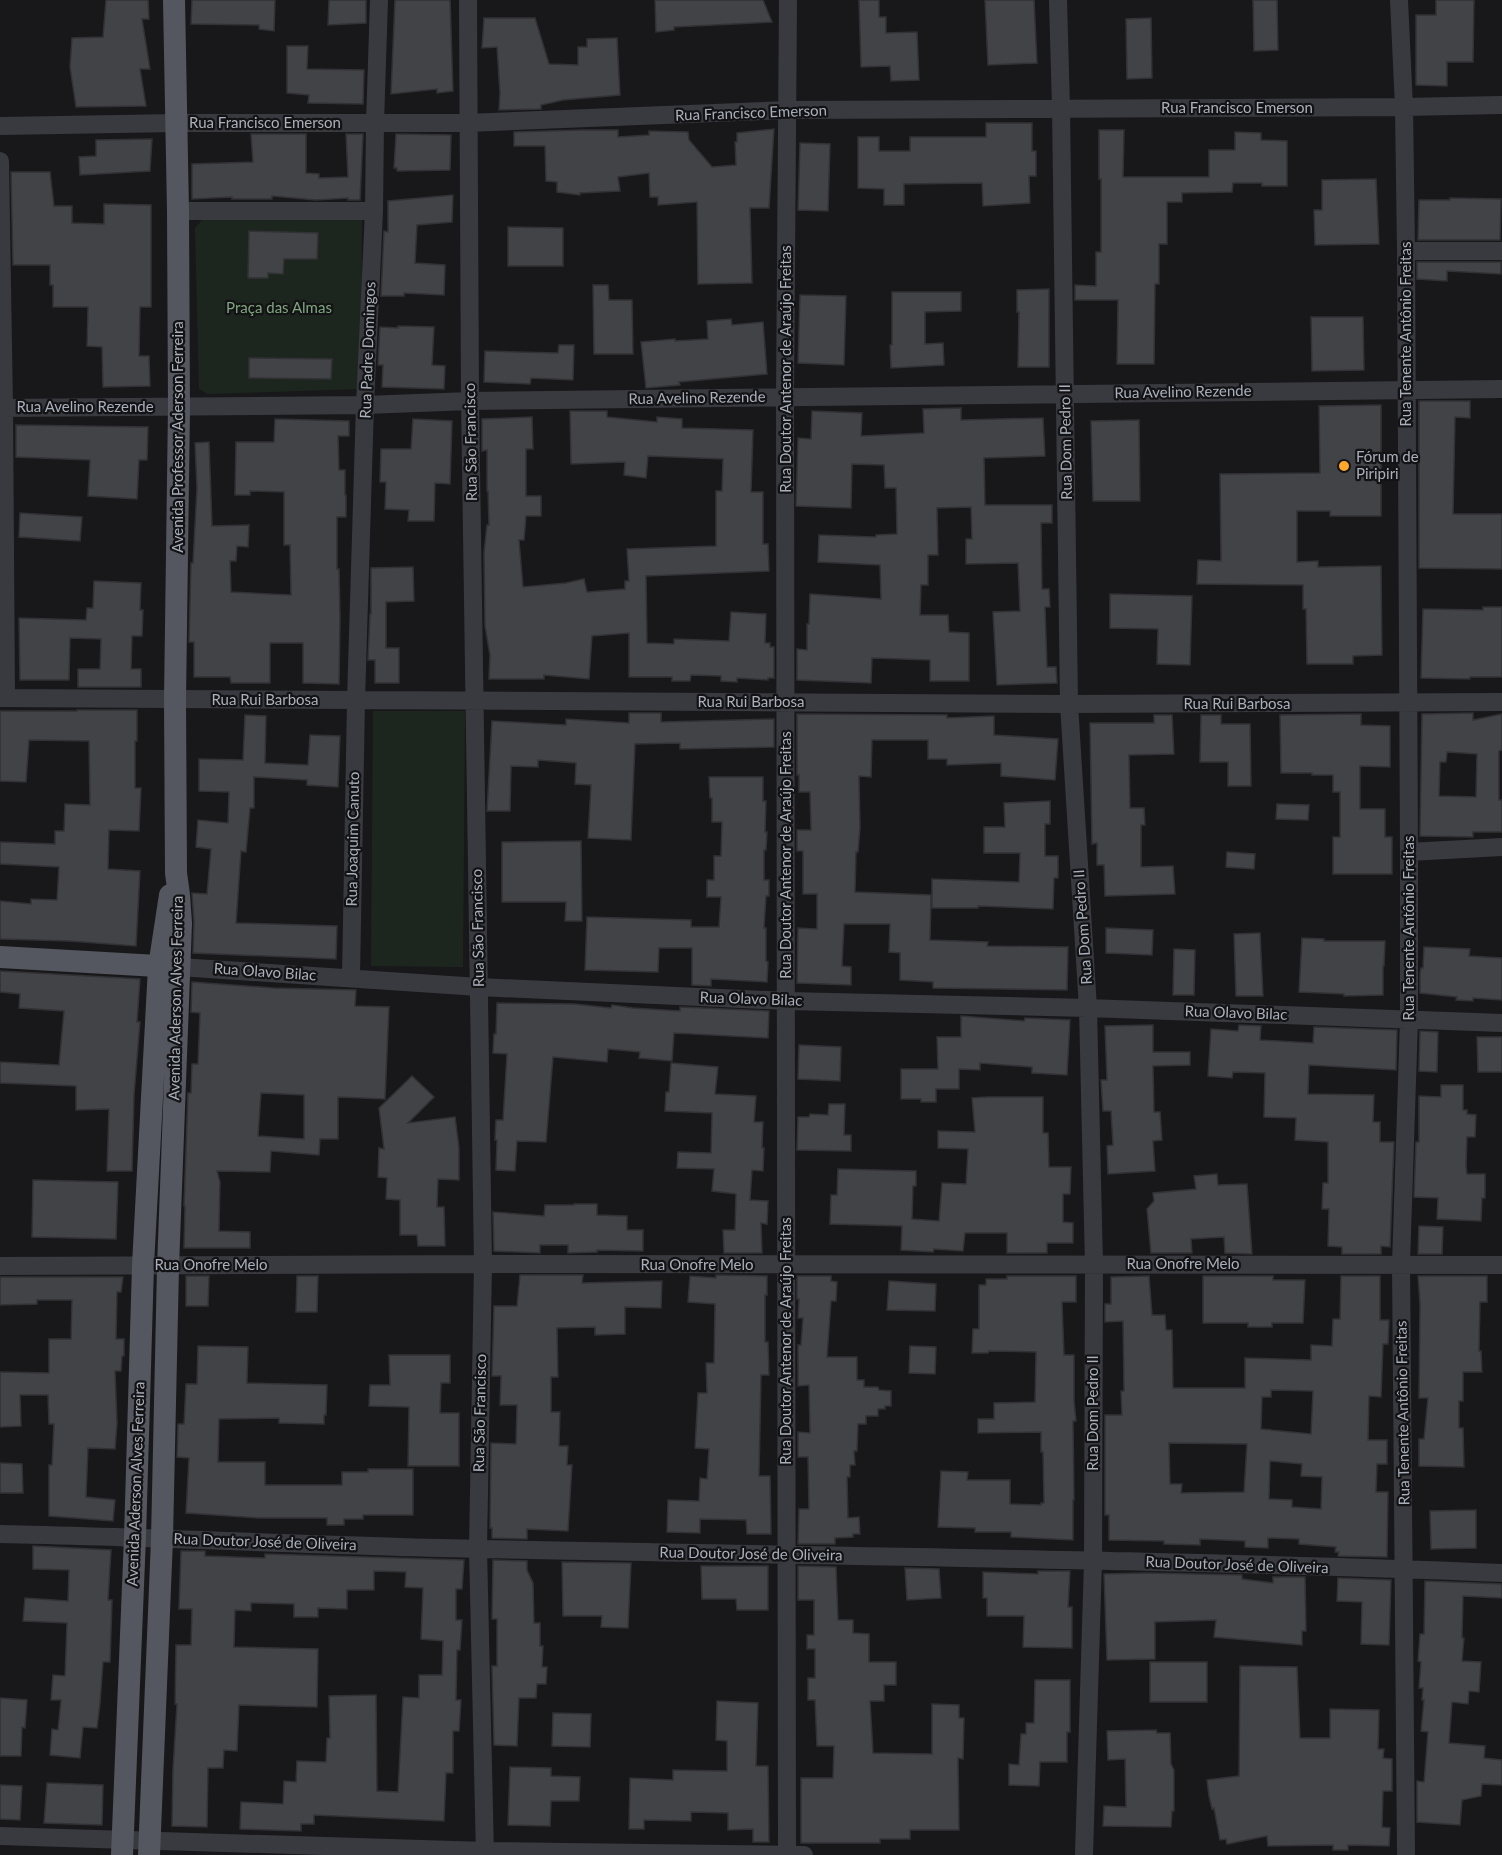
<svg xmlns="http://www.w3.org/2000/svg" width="1502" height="1855" viewBox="0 0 1502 1855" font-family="Lato,sans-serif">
<rect width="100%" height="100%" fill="#18181a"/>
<path fill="#1d261e" d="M202 220H362L361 389 208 394 199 389 195 228Z
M373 711H465L463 967 371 966Z"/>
<path fill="#424347" stroke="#323236" stroke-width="1.5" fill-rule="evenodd" d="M106 0H148L149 19H142L150 69H140L146 106 76 107 70 67 72 38 103 37Z
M192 0H275L274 31 259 29V25L191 24Z
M329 0H366V23L328 25Z
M395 0H450L453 91 437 93V89L391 94Z
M655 0H763L772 22 674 27V30L656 32Z
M859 0H879V17H886V33L917 32 919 80 891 81 890 66 861 67Z
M985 0H1034L1037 63 988 65Z
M1253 0H1277L1278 50 1254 51Z
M1436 0H1474L1473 62H1447V86L1416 85V15H1436Z
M484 18H535L549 64 578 65V47H587V39L617 38 620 95 563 100 541 105V109L499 110 500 93 497 47 482 48Z
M1151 18 1152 78 1127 79 1126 19Z
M287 46H308L307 69 364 70 363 104 308 103 309 95 287 93Z
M986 123H1032V151H1036V176H1029L1030 203 983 206 982 183 904 184V205H884V189L858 188V137H879V151H910V137H986Z
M774 129 769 208H750L752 283 698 284 697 202 658 205V197H650L649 173 618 177 620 191 580 193V195L557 192V182L546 181 545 146H514V132L581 130H618V137L649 135V131L688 132 689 140 712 167 736 165 735 142H737V133Z
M1099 130H1124L1123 177H1209V150H1235V132L1261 133V140L1287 141V186H1262V183H1233L1232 192 1182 193V202H1167V244H1159V284H1155L1154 364H1117L1118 300H1075V285L1096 286V252H1101V179H1099Z
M251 134H306V173L319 174V178L348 177 346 134H363L360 200H348V198L316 200 272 196V199H232V197L192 199V164L253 162Z
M396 134 451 135 450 170 397 171V168H394Z
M152 139 150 171 80 175 79 157 96 156V140Z
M800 143 830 144 828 211 798 210Z
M11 172H50L54 206H72V223L104 224V204L151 205V307H140L139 356H149L150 386 103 387 102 347 87 346 88 307H53V285H50V265H13Z
M1376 179 1379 244 1315 245 1314 210H1322V180Z
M453 195 452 222 417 225 415 263 445 265 444 295 404 293V296H381L384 231 388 232V201Z
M1450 198 1501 199 1500 240H1418L1419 200H1450Z
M508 227 563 228V266H508Z
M249 231 318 233 317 259H284L283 274 268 273V278H248Z
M1417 262H1501V274L1447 271V281L1417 279Z
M593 285H608L609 300H632L633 354H594Z
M1049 289V367H1018L1019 312H1017V290Z
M892 292H961V311L925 312V344L943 343 944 365 891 368 890 345H892Z
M800 295 846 296 844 365 798 363Z
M1311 317H1363L1364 370 1312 371Z
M731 319 732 325 763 322 767 374 679 382 680 385 646 388 641 342 675 339V341L708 339 707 321Z
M398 326 434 327 432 365 445 366 444 389 382 387 383 365H378L380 327 398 328Z
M559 345H574L573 380 531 378 530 384 484 382 485 351 558 353Z
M249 358 332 359 331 379 249 378Z
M1419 401H1470V418L1455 417 1453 514H1502V569L1419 568Z
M1381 405V516H1330V511H1297V562L1318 561V567L1381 566 1382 655 1353 656V664H1307L1306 609H1303V585L1197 584 1198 560 1221 561 1220 474 1320 473 1319 406Z
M961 408V420L1043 418 1045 456 984 458 985 505H1052V523H1041L1042 589H1049L1050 607H1045L1047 667H1056L1057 683 997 685 993 612 1020 611 1018 563 966 564V539H972L971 507 937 508 938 555H928V585H921L920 615H948L949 632 969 633V681H930V660L872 658 871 683 797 680V649L807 650V624H809L810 594 881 599 880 565 818 562 819 535 876 537V535L897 534 896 488H885L884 465 852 464 851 508 796 506 798 438 811 439 812 411 862 413 861 436 924 433 923 409Z
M570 411H607V417L657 422V417L682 419V428L753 430 751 492H763V544H768L769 571 646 576 647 643 674 644V639L729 641 731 612 766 614 765 643H770V647H774V678H768V680L737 678V682L721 681V676L691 675 690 681H672V677H629V633L592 636 589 679 544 675V679H489L490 655 485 626 484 553 487 525H489L488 491H487V450L482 451V419L532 417 533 449H526V496H541V516H526L524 540H519L523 587 566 583 584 579 587 592 625 589V581H629L627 549 716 546V491H722L723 459 648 456 646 478 624 475 625 462 571 464Z
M275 419 349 421V436H338L339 470H345V495H346V517H337V569H339L340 618 339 684 303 683V643H270V683H231L230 677H194V642H189L191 563H193L197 488 195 443 209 442 212 526 249 525 248 547 237 546 236 561H230L231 592 291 595 290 545H284V492L250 491V495H235L236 442H274Z
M413 419 452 421 450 484 435 483 434 521H408L409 510 385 509 386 482H380L381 449H411Z
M1139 420 1140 501H1093L1091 421Z
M16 425 148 427 147 460H139L137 499 88 496 90 460 16 457Z
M20 513 82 517 80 541 19 537Z
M413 567 414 601 386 602V648H399V683H375V660H368L370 614H371V568Z
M94 581 141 583 140 610H143L142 636H132L131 669H141V687H78V669H100L101 639 70 638 69 680H20L19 618 86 620 87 608H93Z
M1110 594 1192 596 1190 665 1157 664 1158 629 1110 628Z
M1483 607H1502V677H1470V679L1421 678 1423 609 1483 610Z
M77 710H137V741H135V788H141L139 831 109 830 108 869 140 871 136 946 69 941 0 939V901L31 904V899L57 900 59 867 0 864V842L55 844V831H64L65 804 90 805 89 741 29 740 26 782 0 781V711H77Z
M629 713H661V722L774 719V747L680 749V743L635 744 631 840 588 838 591 785 575 784 576 763 538 760V767L511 766 510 811H487L492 721 566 725V719L629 723Z
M1473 713V720L1502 714V750L1499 751V800H1502V832H1473V837L1420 836 1422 714ZM1447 752 1477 754 1476 797 1439 796 1440 762H1446Z
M797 714 947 715V718L994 716V735L1058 739 1055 780 1001 776V763L947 765V759H928V740H872L871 777 859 776 860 828 858 852H856L855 892 931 895 930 940 988 942 987 946 1068 947 1067 990 933 988V982L900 980V953L889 952 890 924H844L842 966 851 967V985L797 983 798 928 817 929V894H803V851H797V830H811L810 792H799V775H797Z
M1361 714V725L1390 726V767L1360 766V809H1385V837H1392V874H1333V837H1340V792H1333V775H1312V773H1281L1280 715Z
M245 715 266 716 265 763 308 765 310 735 340 736 338 787 307 785V780L254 777V808H250L246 852 241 851 236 923 337 926 336 959 193 953 194 922 192 893 207 894 211 849 196 847 198 820 228 823 229 792 199 791V759L243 760Z
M1154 715H1172L1174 754 1129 755 1130 808H1144L1145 825H1141V867L1173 866 1175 894 1105 896 1104 865H1097V843L1092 844 1090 723H1154Z
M1201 715H1221V724H1250L1251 786H1228V762H1200Z
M709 777H763V801H766L765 832H767L766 850H764V880H769V896H766L764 928H766V961L768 962 767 982 711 979V986L692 985V948H659L658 972 585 970 587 917 691 920V927H719L721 897H707V880H714V856H721L722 822H712V798H710Z
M1050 801V824H1045V856H1058V878H1054L1053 909 978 906V908H932V879L1019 882 1020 853H984V827H1005L1004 803Z
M1277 804 1309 805 1308 820 1276 819Z
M581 841 582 921H565L566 902H502V842Z
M1227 852 1255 854 1254 869 1226 867Z
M1106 928 1153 930 1152 955 1106 953Z
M1260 933 1263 996H1236L1234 934Z
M1302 938 1324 939V941H1385L1384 966H1383V995L1344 996V994L1299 992Z
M1424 947 1470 949 1469 956 1502 958V1000L1473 998V1001L1456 1000 1457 997 1420 993V973L1421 968H1423Z
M1174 949 1195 950 1194 995H1173Z
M0 971 140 979 137 1022H140L134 1095 132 1171H107L109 1109 76 1110V1086L0 1083V1062L59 1065 64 1011 19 1008 20 994 0 992Z
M192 982 273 988 356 990 355 1006 389 1007 385 1099 338 1097V1139H320L319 1155 271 1151 270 1172 217 1171 220 1182 219 1231 250 1232V1248H184L185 1206H184L188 1093H191L192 1064H198L200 1013 191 1012ZM261 1093 304 1095V1139L258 1136Z
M497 1003 574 1004 611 1008 612 1005 633 1008 680 1011V1007L769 1011 768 1038 674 1033 672 1061 639 1058 640 1052 608 1049 607 1062 553 1057 546 1142 517 1141 515 1171 496 1170 497 1140H495L496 1120H503L507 1054 493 1053 494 1034H496Z
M961 1016 1024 1021 1025 1018 1070 1020 1067 1075 1032 1073V1067L980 1063V1070L959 1069V1089H936V1102H921V1099H901V1069H938L937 1037H961Z
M1153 1025V1052H1190V1065L1153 1066 1154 1112H1160L1162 1140 1153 1141 1155 1171 1108 1174 1107 1146 1113 1145 1111 1111H1103L1101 1080H1107L1105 1026Z
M1239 1025 1261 1026 1260 1040 1313 1043 1314 1027 1397 1030 1396 1070 1309 1065 1308 1094 1374 1095 1373 1122H1380V1142H1394L1390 1247 1381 1246V1254H1342V1247L1328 1246 1329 1209H1322L1323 1183H1328V1142L1295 1140 1296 1118 1264 1117 1265 1073 1233 1072 1232 1078 1208 1076 1211 1029 1238 1031Z
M1420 1031 1438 1032 1437 1072 1419 1071Z
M1477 1037H1502V1072H1478Z
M799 1045 841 1047 840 1081 798 1079Z
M671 1063 718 1067 715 1094 756 1096 754 1122H763L762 1148H764L763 1171 752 1170 750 1200 768 1201 767 1224 761 1223 762 1253H724L723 1230H735L736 1194 712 1191 714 1169 677 1168 678 1152 711 1153 712 1113 665 1111 666 1092H669Z
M412 1076 434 1097 408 1123 455 1117 459 1148V1180L438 1179 437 1207H444L445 1246H418L417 1235H400V1200L386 1199 387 1178 378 1177 379 1148 384 1149 379 1108Z
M1441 1085H1463V1110H1467V1114L1476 1115 1475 1137H1467L1466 1166 1467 1174H1485V1198H1482L1481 1221 1437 1219 1438 1198 1414 1197 1416 1142H1419V1096L1441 1097Z
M987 1097H1043V1133H1048L1049 1167H1071L1070 1194H1063V1222L1073 1223V1243H1047V1253H1007V1233H965L963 1251 934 1249 933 1252 901 1250 902 1226 830 1224 831 1195H837L838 1169 916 1171V1186H913L912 1219 939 1221 942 1183 966 1184 968 1149 938 1148V1131L975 1132 972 1098Z
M829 1104H845L844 1135H851V1151L797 1150 798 1117H809L810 1114 828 1115Z
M1217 1174 1218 1185 1247 1184 1252 1254 1225 1253 1224 1237 1191 1239 1192 1253H1151L1147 1209 1154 1201 1153 1193 1196 1189 1194 1176Z
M33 1180 118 1182 116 1239 32 1237Z
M574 1204H597V1215L627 1216V1230H643V1251L597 1250V1252L568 1253V1245H540V1253L494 1251 493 1212 544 1216 545 1205H574Z
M1419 1226 1443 1227 1442 1254H1418Z
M520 1275H583L582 1283 662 1281 661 1308 625 1307V1334L595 1335V1327L557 1328 558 1377H551V1412H560L559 1446H568L567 1465H572L568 1531 527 1529V1539L492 1538V1528H490L491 1443 516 1444 517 1405H500L501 1376H492L494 1306H517Z
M716 1275 767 1276V1295H765V1342H768L769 1375H761L759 1476H770L771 1534H747L746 1520 700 1519V1533L667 1532 668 1500 699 1501 700 1478 707 1479 709 1449 695 1448 698 1393H707L706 1363H714L715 1304 688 1302 690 1276 716 1278Z
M186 1276H209L208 1306H186Z
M297 1276H318L317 1312H296Z
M797 1276H831V1281L837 1282 836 1301H831L827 1357H857V1380H864V1387H878L879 1390 891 1391V1406H885V1409H878V1416H866V1424H858L857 1451H854L855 1465H850V1477H847L848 1518 859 1517 860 1534H853V1537L835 1538V1544H798L799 1509H809L808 1457H798V1432L810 1433 809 1385 798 1386V1345H801L803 1318H798L799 1299H797Z
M1007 1276H1076V1302H1062L1064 1355H1074V1401L1076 1421H1073L1074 1500H1073V1540L1011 1537V1532H975V1528L938 1527 941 1471 968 1472 967 1480H1010V1504L1041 1505V1503H1044L1043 1452H1041V1432L978 1433V1419H994V1403L1035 1402 1036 1352 989 1351 988 1353H972L973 1329H979V1285H986V1279H1007Z
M1149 1276 1152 1315H1165L1166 1330H1172L1173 1388H1245V1358L1311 1360V1345L1332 1346 1333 1319H1340L1341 1276H1380V1320H1389L1388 1344H1383L1381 1397 1369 1396 1368 1440H1387V1464H1377L1376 1492H1388L1387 1557 1338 1556 1339 1552H1335L1336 1547 1299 1544V1539L1268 1538V1548L1245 1547V1541L1200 1539V1545L1164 1544V1541L1109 1540V1515H1105V1415H1122L1121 1391H1124L1123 1321 1105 1322V1304H1111V1277ZM1271 1390 1313 1391 1311 1434 1261 1429 1262 1397H1271ZM1169 1443 1247 1444 1244 1492 1181 1493 1182 1484H1170ZM1270 1461 1302 1464 1301 1476 1322 1477 1321 1509 1292 1507V1500L1269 1499Z
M1203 1276H1273V1280H1305L1303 1323H1272V1327H1248V1323H1203Z
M1418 1276H1487V1302H1480L1479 1351H1481L1482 1372H1463V1401H1459V1428H1463L1464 1467 1419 1466V1439H1424L1428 1398H1419L1420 1304Z
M0 1277H123L121 1292H117L116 1339H124V1356H122L121 1371H115L117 1423 115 1449 88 1448 86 1497 115 1500 113 1521 49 1516V1465H52L54 1424H49L48 1395H20L21 1426 0 1427V1372L49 1373V1339H71L72 1300H37V1304L0 1305Z
M889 1281 936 1284 935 1311 887 1310Z
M198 1346 248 1347 247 1383 327 1385 326 1415H324V1424L279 1423V1418L219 1419 218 1462H265V1485H342V1472H368V1469H413V1515H363V1519H344V1525H327V1518H258L186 1513 189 1458 177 1457 178 1424H184L186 1384H197Z
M910 1346 936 1347 935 1374 909 1373Z
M389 1355H450V1383H441L440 1413H459V1466H408L409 1407 369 1406 370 1385H390Z
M0 1463 22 1464 23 1493H0Z
M1476 1510V1548L1431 1549 1430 1511Z
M33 1546 111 1550 108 1600H112L110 1662H103L100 1703 97 1728 83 1727 80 1758 50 1755 52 1729 58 1730 61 1700H51L53 1675 65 1676 67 1623 23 1621 25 1598 68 1601 69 1570 33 1569Z
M181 1551H205V1556L265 1558V1554L464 1560 462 1589H456V1620H462L460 1650H457L456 1700H461L459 1731H453V1773H446L444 1821 314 1815V1824H301V1831L240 1829 241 1802 283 1804 284 1781 296 1782 297 1761 326 1762 327 1738H330L329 1696 376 1695 377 1791 398 1792 403 1697 419 1698V1675H442L443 1641 421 1639 423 1588 405 1587 406 1572 374 1571V1590H347V1609L318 1608V1617H294V1604L251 1603V1611L235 1610 234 1647 318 1649 317 1707 239 1705 237 1751 224 1750 223 1768H208L207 1827 172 1826 173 1769 177 1704H175L176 1645H191L192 1609H179Z
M493 1560 527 1561V1570L533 1583 534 1623H540V1646H543L542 1667H547L546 1684H537L536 1698H519L517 1746 494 1745 492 1668V1666H497V1619H492Z
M562 1562 631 1563 628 1628 601 1627 602 1616H563Z
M701 1566H768V1610H737L736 1599H702Z
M798 1566 836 1567 838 1620H853V1633L869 1634V1662H896V1685H884V1701H870L873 1753 932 1754V1704L959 1705V1718H964L963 1759 958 1758 959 1830H910V1839H880V1843H801V1778H833L834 1746H817L815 1700H808V1678H815V1649H807V1635H814V1600H798Z
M905 1568 939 1569 941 1598 907 1600Z
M1038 1571H1070L1068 1607H1072V1648L1023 1647 1024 1616H987V1598H983V1572L1038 1574Z
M1146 1573 1242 1575V1579L1273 1583V1577H1305L1306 1631H1302V1645L1214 1637 1216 1620 1155 1622V1659L1107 1660 1104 1574Z
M1338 1578 1391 1580 1389 1645 1361 1644 1362 1602 1337 1601Z
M1425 1581 1502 1584V1598L1463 1596 1462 1638H1464L1462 1661 1481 1662 1479 1692 1469 1691 1468 1704 1452 1702 1449 1743 1485 1746 1484 1758 1502 1760V1785L1482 1784 1481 1796 1462 1800 1460 1825 1417 1822V1781L1424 1782 1428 1732 1421 1731 1424 1700H1422L1423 1688H1419L1421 1662 1418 1661 1420 1634H1424Z
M1150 1662H1207V1702H1150Z
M1240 1666 1297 1667 1300 1738H1330V1709L1379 1710 1378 1749H1384L1383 1758 1392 1759V1791H1383L1382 1827 1390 1828 1389 1846 1348 1845V1850H1333V1845L1268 1846 1267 1836 1227 1844 1226 1839 1220 1840 1214 1808 1212 1809 1209 1796 1207 1780 1239 1776Z
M1035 1680H1070V1732H1067V1762H1040L1039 1786 1009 1785V1764L1019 1765 1021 1734H1026V1723H1034Z
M0 1698 27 1700 25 1728 22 1727 21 1756H0Z
M717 1701 758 1703 756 1766H768L769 1842H753V1829L728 1830V1813L691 1812V1821L644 1820V1829H629L630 1778 673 1780V1770L727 1771V1741L716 1740Z
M553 1713 591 1714 590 1747 552 1746Z
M1156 1730 1157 1733H1170L1171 1764 1174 1770V1811H1172L1171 1827 1103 1826 1104 1806 1126 1807 1125 1759 1108 1760 1107 1731Z
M510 1767 551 1768V1776L580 1777 579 1801H551L550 1826 508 1825Z
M47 1783 103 1785 102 1825 44 1823Z
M0 1785 22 1786 20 1820 0 1819Z"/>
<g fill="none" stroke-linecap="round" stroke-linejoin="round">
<path stroke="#393a40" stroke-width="18" d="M468 0 470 401 483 1264 478 1549 485 1855
M1058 0 1061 108 1069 704 1088 1008 1094 1265 1093 1561 1084 1855
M1399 0 1404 107 1406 251 1409 852V1020L1401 1264 1406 1855
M0 126 177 123H467L788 110 1404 107 1502 105
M0 161 4 408 6 698
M178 211H374
M1406 251H1502
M0 408 365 405 470 401 1502 389
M0 698 1069 704 1502 702
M1409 852 1502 847
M179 967 479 987 787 1001 1088 1008 1502 1023
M351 977 356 700 365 405 374 211 375 123 379 0
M0 1266 483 1264 1502 1265
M0 1534C161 1537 322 1546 483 1549 823 1556 1162 1559 1502 1573
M0 1836 485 1851 804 1855
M787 1855 785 397 788 0"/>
<path stroke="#54575f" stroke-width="22" d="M0 957 175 967
M122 1855 135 1537 143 1265 159 967 170 895
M149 1855 162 1539 168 1267 181 923 179 895 176 873 175 700 179 407 178 211 174 0"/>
</g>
<circle fill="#ffa82b" stroke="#131315" stroke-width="2" cx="1344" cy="466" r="6"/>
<g text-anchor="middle" stroke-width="4.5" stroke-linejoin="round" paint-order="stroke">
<g font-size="15" fill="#a9b0bb" stroke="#131315">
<text x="1237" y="113">Rua Francisco Emerson</text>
<text transform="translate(751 113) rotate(-2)" y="5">Rua Francisco Emerson</text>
<text x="265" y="128">Rua Francisco Emerson</text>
<text transform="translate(1406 334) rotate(-90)" y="5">Rua Tenente Antônio Freitas</text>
<text transform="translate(368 350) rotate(-88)" y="5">Rua Padre Domingos</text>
<text transform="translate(786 369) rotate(-90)" y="5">Rua Doutor Antenor de Araújo Freitas</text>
<text transform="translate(1183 392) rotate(-1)" y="5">Rua Avelino Rezende</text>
<text transform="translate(697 398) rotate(-1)" y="5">Rua Avelino Rezende</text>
<text x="85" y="412">Rua Avelino Rezende</text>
<text transform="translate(178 437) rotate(-90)" y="5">Avenida Professor Aderson Ferreira</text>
<text transform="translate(471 442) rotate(-91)" y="5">Rua São Francisco</text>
<text transform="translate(1066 442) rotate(-91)" y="5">Rua Dom Pedro II</text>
<text x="265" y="705">Rua Rui Barbosa</text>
<text x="751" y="707">Rua Rui Barbosa</text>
<text x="1237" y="709">Rua Rui Barbosa</text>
<text transform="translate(353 839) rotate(-89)" y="5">Rua Joaquim Canuto</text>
<text transform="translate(786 855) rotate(-90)" y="5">Rua Doutor Antenor de Araújo Freitas</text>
<text transform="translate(1083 927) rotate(-94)" y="5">Rua Dom Pedro II</text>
<text transform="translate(478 928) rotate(-91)" y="5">Rua São Francisco</text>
<text transform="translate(1409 928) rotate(-90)" y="5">Rua Tenente Antônio Freitas</text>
<text transform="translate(265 972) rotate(4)" y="5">Rua Olavo Bilac</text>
<text transform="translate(176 998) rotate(-89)" y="5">Avenida Aderson Alves Ferreira</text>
<text transform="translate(751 999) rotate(2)" y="5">Rua Olavo Bilac</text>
<text transform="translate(1236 1013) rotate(2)" y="5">Rua Olavo Bilac</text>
<text x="1183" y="1269">Rua Onofre Melo</text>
<text x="211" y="1270">Rua Onofre Melo</text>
<text x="697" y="1270">Rua Onofre Melo</text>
<text transform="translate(786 1341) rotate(-90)" y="5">Rua Doutor Antenor de Araújo Freitas</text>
<text transform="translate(480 1413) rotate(-89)" y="5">Rua São Francisco</text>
<text transform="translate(1093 1413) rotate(-90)" y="5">Rua Dom Pedro II</text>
<text transform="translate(1403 1413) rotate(-91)" y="5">Rua Tenente Antônio Freitas</text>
<text transform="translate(136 1484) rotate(-88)" y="5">Avenida Aderson Alves Ferreira</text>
<text transform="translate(265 1542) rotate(2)" y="5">Rua Doutor José de Oliveira</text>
<text transform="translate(751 1554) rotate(1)" y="5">Rua Doutor José de Oliveira</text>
<text transform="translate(1237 1565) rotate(2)" y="5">Rua Doutor José de Oliveira</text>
</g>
<g font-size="15" fill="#7fa77f" stroke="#131315">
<text x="279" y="313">Praça das Almas</text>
</g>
<g font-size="15" fill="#a9b0bb" stroke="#131315" text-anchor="start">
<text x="1356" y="462">Fórum de<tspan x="1356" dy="17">Piripiri</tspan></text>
</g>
</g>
</svg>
